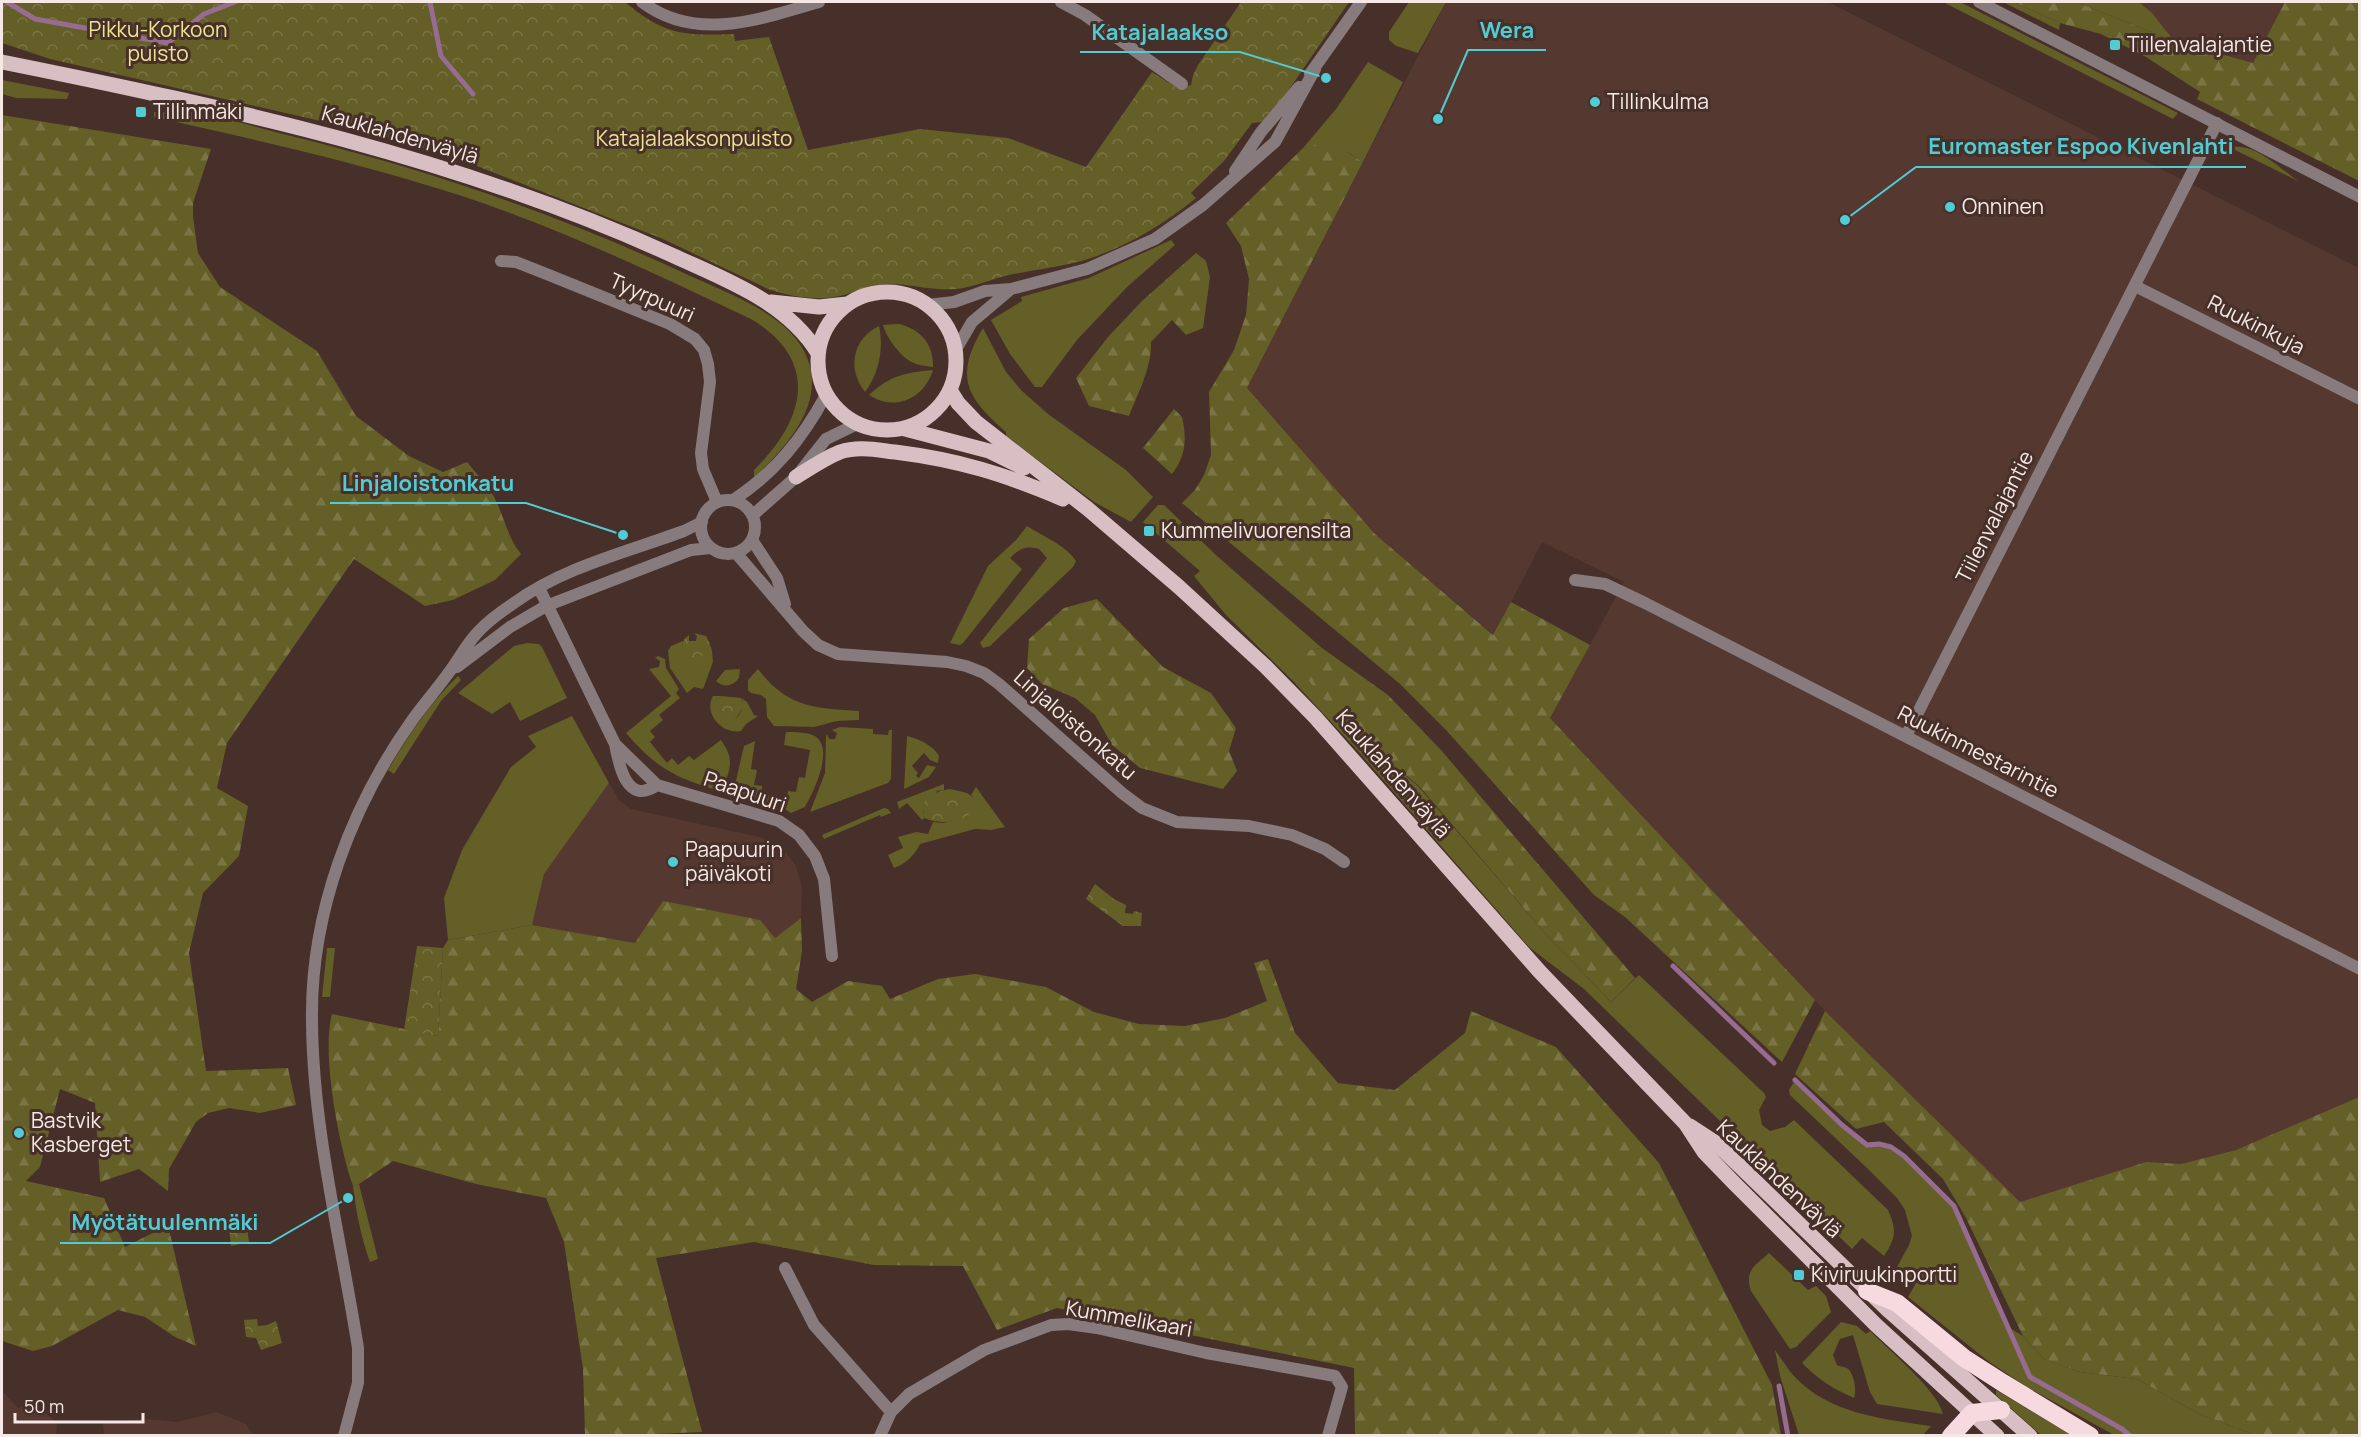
<svg xmlns="http://www.w3.org/2000/svg" width="2361" height="1437" viewBox="0 0 2361 1437" font-family="Manrope,sans-serif">
<defs>
<pattern id="forest-firs" width="22" height="20" patternUnits="userSpaceOnUse" patternTransform="scale(1.5)"><rect width="22" height="20" fill="#645e27"/><path d="M5 1l3.5 6h-7zM16 11l3.5 6h-7z" fill="#7b7546"/></pattern>
<pattern id="park-crowns" width="20" height="18" patternUnits="userSpaceOnUse" patternTransform="scale(1.5)"><rect width="20" height="18" fill="#645e27"/><path d="M2 6a3 3 0 1 1 6 0M12 15a3 3 0 1 1 6 0" fill="none" stroke="#7b7546"/></pattern>
</defs>
<rect width="100%" height="100%" fill="#463029"/>
<path fill="#553931" d="M1446 2H1828L2359 268V1097L2236 1150 2181 1164 2146 1162 2020 1202 1825 1011 1550 718 1624 582 1542 542 1494 635 1375 534 1247 388Z
M2076 2H2285L2253 63 2174 41Z
M609 783 620 801 631 809 764 838 783 849 796 866 802 887 801 918 775 938 635 943 532 925 544 874Z
M2 1391 18 1408 33 1404 57 1422 56 1435H2Z
M216 1412 246 1424 253 1435H104L103 1424 109 1422 143 1419 178 1422Z"/>
<path fill="#645e27" d="M1409 2H1446L1418 53 1396 46 1389 40V32Z
M1943 2H1960L2178 113 2173 119Z
M2003 2H2014L2060 23 2059 30Z
M2076 2H2139L2152 13 2174 41Z
M1368 62 1403 82 1363 162C1340 147 1330 141 1303 148L1336 109Z
M2 80 69 93 67 99 16 98 2 94Z
M154 112C169 113 185 110 200 113 226 118 253 126 279 133 420 167 555 213 686 274 725 292 786 313 805 353 829 402 786 447 754 478V470C805 420 821 361 751 319 656 274 561 229 462 196 361 163 257 140 154 117Z
M2234 147C2256 144 2281 169 2298 181L2233 149Z
M1171 240 1175 245 1127 287 1077 340 1042 387H1035L1010 354 991 320 1022 301 1021 297 1089 278Z
M899 324C920 329 934 344 933 367 927 366 920 366 914 363 901 358 886 337 883 325Z
M879 326C884 348 879 374 865 392 847 369 852 339 879 326Z
M983 328 1006 372 1022 391 1048 414 1126 470 1153 497 1131 522 1094 502 1006 436V432C966 397 954 377 983 328Z
M933 370C924 399 895 412 869 395 891 375 904 373 933 370Z
M1158 505H1164L1216 555 1322 648 1310 650 1379 754 1418 786 1545 933 1611 1002 1639 975 1764 1093 1766 1097 1759 1110 1762 1125 1770 1131 1785 1127 1794 1120 1888 1210C1897 1230 1896 1238 1884 1256L1862 1238 1852 1249 1584 989 1530 948 1358 751 1293 681 1226 615 1194 576 1200 571 1143 522Z
M1027 526C1042 536 1066 545 1076 561L1073 567 990 646 983 648 980 643 1047 558 1039 549C1025 545 1019 549 1010 558L1022 569 963 643 960 645 950 643 988 566 1016 540Z
M683 641 682 646 709 647 710 644 712 651 713 662 703 689 694 687 687 693 670 668 668 651 671 646Z
M527 643 539 644 542 647 567 698 520 721 510 702 492 714 458 693 514 646Z
M658 656 665 659 666 668 679 689 676 693 680 698 659 715 663 720 650 731 655 737 650 742 667 763 672 758 678 765 689 756 694 760 721 740C735 760 730 766 724 788L720 791C676 778 657 769 626 733L671 696 649 669 659 667 660 661 655 658Z
M740 669 739 678C732 687 724 688 716 681L725 670Z
M758 669C788 708 814 708 859 711V720L837 721 814 727 774 726 767 717 766 699 761 695 751 693 748 690V680Z
M458 676 461 680 441 701 394 774 388 770C408 736 429 704 458 676Z
M713 696H721L716 701 735 719C742 713 745 706 741 698L747 702 754 715 758 716 746 724 741 731C722 735 703 713 713 696Z
M572 716 609 783 544 874 532 925 448 940 444 898 462 850 511 767 536 747 528 736Z
M840 727 873 729V734L888 735 889 730H892L891 779 888 783 810 812 825 773 826 737 827 734 829 739H835L837 733 832 730Z
M786 732C795 732 807 732 815 736 835 749 813 793 805 807L791 813 779 805 736 795 734 789 744 746 755 741 751 769 757 770 754 785 762 786V794L787 798 788 791 796 792 799 777 805 778 810 750 784 745Z
M907 736C919 739 933 745 939 756L938 763 930 760 924 753 912 766 918 773 916 776 919 778 927 765 936 767 929 777 904 789Z
M944 784V790L937 791 923 810 925 818 922 820 907 803 899 809 897 802Z
M976 787 1005 827 991 830 975 829 920 844C916 854 904 865 894 868L888 855 903 848 898 837 916 832 928 834 933 822 943 823 961 819 974 798 971 795Z
M884 808 888 809 891 813 881 817 880 815 824 839 822 835Z
M327 948H335L330 997H322Z
M1795 1080 1842 1125 1867 1145 1879 1144 1891 1147 1904 1156 1954 1206 2008 1327 2023 1336 2044 1359 2080 1372 2137 1379 2199 1414 2255 1435H2114L2027 1387 1988 1361 1908 1297 1916 1283 1897 1267 1909 1245 1912 1236 1905 1210 1897 1198 1869 1170 1790 1095 1789 1090Z
M359 1184 378 1259 370 1262C361 1237 356 1212 353 1186Z
M1769 1253 1808 1290 1816 1286 1826 1296 1831 1312 1796 1347 1790 1349 1751 1291C1744 1270 1755 1266 1769 1253Z
M1841 1322 1857 1326 1866 1334 1870 1331C1888 1349 1939 1392 1943 1414L1877 1404 1870 1392 1853 1335 1840 1339 1833 1355 1837 1365C1838 1366 1845 1367 1847 1368 1854 1373 1857 1390 1854 1398 1833 1389 1818 1379 1802 1363Z
M1775 1350C1781 1358 1787 1368 1794 1376 1829 1414 1883 1419 1931 1426L1923 1435H1799L1780 1376Z
M1996 1390 2071 1435H2041L1996 1395Z"/>
<path fill="url(#forest-firs)" d="M2014 2H2076L2174 41 2253 63 2285 2H2359V181L2197 99 2200 92 2146 57 2101 34 2060 23Z
M2 115 211 149 193 203V216L198 253 220 287 317 351 356 416 409 456 443 472 467 462C475 472 486 483 493 495 503 513 508 539 521 554L495 580 453 600 425 606 354 559 227 743 217 788 248 806 239 856 203 893 189 953 206 1071 288 1068 296 1105 260 1113 229 1108 208 1113 196 1122 169 1169 168 1191 139 1169 100 1182 95 1103 60 1089 40 1167 26 1181 104 1198 125 1247 168 1225 196 1346 175 1337 145 1317 118 1310 52 1346 33 1351 2 1341Z
M1318 144 1336 145 1363 162 1247 388 1375 534 1493 635 1511 602 1590 645 1550 718 1815 1000 1782 1062 1625 917 1594 895 1446 730 1400 684 1182 503 1195 490 1204 475 1211 455 1209 392 1234 350 1246 315 1249 279 1241 246 1226 223 1303 148Z
M1196 253 1206 261 1210 277 1203 328 1186 335 1172 320 1151 342C1152 367 1138 393 1129 416L1089 406 1076 378 1108 337 1142 301Z
M1174 409 1182 417C1187 439 1186 456 1172 474L1143 448Z
M1097 599 1163 667 1211 693 1236 728 1229 751 1237 771 1223 789 1140 768 1112 745 1095 715 1075 698 1042 684 1027 668 1029 639 1064 608Z
M1322 648 1388 695 1441 750 1635 978 1611 1002 1545 933 1419 786 1379 754 1317 692 1302 670 1304 659 1310 650Z
M663 901 760 920 775 938 801 918 802 951 796 989 812 1002 848 981 882 986 890 999 938 979 975 974 1046 987 1094 1012 1139 1024 1185 1026 1225 1018 1267 1001 1254 963 1268 959 1295 1033 1338 1083 1395 1090 1465 1033 1471 1011 1556 1047 1659 1163 1772 1385 1781 1435H1355L1354 1368 1057 1308 997 1330 963 1266 874 1265 754 1242 656 1258 702 1432 654 1434V1436L585 1435 583 1369 564 1242 546 1198 476 1184 393 1161 359 1184 353 1186C339 1146 321 1054 332 1014L438 1036 443 948 448 940 532 925 635 943Z
M1825 1011 2020 1202 2146 1162 2181 1164 2236 1150 2359 1097V1435H2255L2199 1414 2137 1379 2080 1372 2044 1359 2023 1336 1966 1218 1943 1179 1884 1122 1856 1129 1795 1074Z"/>
<path fill="url(#park-crowns)" d="M2 2H625C664 35 684 36 734 34L735 41 769 37 808 150 920 129 1008 138 1086 167 1152 72 1179 89 1191 85 1193 75 1198 65 1241 2H1349L1288 91 1262 122 1252 123 1224 161 1191 193 1196 198C1165 224 1124 248 1085 260 1060 267 1034 270 1009 275 991 279 975 287 956 289 932 291 908 283 884 284 868 284 855 293 840 296 817 301 791 297 768 289L663 239 464 161 373 133 50 59 2 43Z
M694 633 706 636 710 644 707 653 698 659 687 656C681 649 680 641 689 635V641H696L697 636Z
M721 696 741 698 744 707 735 719 724 721 718 715 716 701Z
M950 789 967 793 974 798C980 822 940 827 925 818 918 798 933 792 950 789Z
M1095 884 1114 899 1126 905 1125 913 1133 914 1134 911 1142 913 1141 926H1123L1086 899Z
M417 946 443 948 438 1036 404 1030Z
M241 1217 246 1221 249 1242 231 1246 228 1219Z
M257 1319 258 1326 267 1325 276 1321 282 1343 261 1350 256 1338 246 1337 244 1320Z"/>
<g fill="none" stroke-linecap="round" stroke-linejoin="round">
<path stroke="#966c91" stroke-width="5" d="M7 2 35 19 168 43 204 14 235 2
M430 2 441 56 473 94
M1673 966 1774 1063
M1795 1080 1842 1125 1867 1145 1879 1144 1891 1147 1904 1156 1954 1206 2030 1377 2122 1429 2130 1436
M1779 1386 1788 1436"/>
<path stroke="#877b7d" stroke-width="12" d="M642 2C696 43 761 19 819 2
M1061 2 1085 15 1182 84
M501 261 516 262 549 275 670 324 695 339 704 350 708 364 710 382 701 453 703 469 717 502
M2135 286 2360 399
M752 540 777 578 785 604
M736 553 803 631 818 645 838 654 947 662 966 666 984 673 999 684 1122 793 1142 808 1177 822 1249 826 1292 835 1325 849 1344 862
M1575 580 1605 584 1645 603 2360 969
M539 588 615 744C619 766 627 806 657 785
M1906 736 2217 123
M615 744 657 785 779 821 799 835 815 856 824 879 832 956
M785 1268 814 1325 891 1412
M880 1436 891 1412 909 1394 984 1350 1051 1325 1068 1324 1097 1328 1206 1353 1335 1376 1342 1387 1328 1436"/>
<path stroke="#877b7d" stroke-width="12" d="M1979 2 2360 197
M1310 74 1361 2
M1235 171 1261 132 1299 87
M927 305 954 302 985 291 1011 289 1087 269 1155 239 1203 205 1275 142 1315 69
M955 351 972 322 1011 289
M733 500C775 473 802 439 826 395
M701 527a27 27 0 1 1 54 0a27 27 0 1 1-54 0Z
M753 515 796 477 826 439 857 424
M457 667 510 627 546 606 691 550 711 548
M344 1436 358 1383V1348C341 1240 313 1131 312 1022 310 914 351 806 413 719 424 704 436 690 447 675 458 661 466 644 479 631 489 620 502 611 514 603 564 567 627 552 684 531L702 522"/>
<path stroke="#d7bfc4" stroke-width="15" d="M2 62C231 108 460 158 674 256 726 280 787 302 818 353
M818 361a69 69 0 1 1 138 0a69 69 0 1 1-138 0Z
M771 302 819 307 847 304
M950 390 958 403 976 422 1088 509 1179 587 1265 666 1315 717 1540 972 1685 1123 1704 1152 1734 1183 1876 1325 1997 1436
M905 429 989 451 1024 468
M796 477C810 468 825 458 840 452 858 446 877 450 895 452 959 460 1004 474 1063 499
M1690 1126 1716 1143 1889 1311 2030 1436"/>
<path stroke="#f7d9e0" stroke-width="18" d="M1867 1291 1897 1303 1964 1358 2003 1383 2090 1436
M1951 1436 1972 1413 2001 1410"/>
</g>
<g fill="#51ccd4" stroke="#463029" stroke-width="2">
<rect x="2109" y="39" width="12" height="12" rx="3"/>
<circle cx="1595" cy="102" r="6"/>
<rect x="135" y="106" width="12" height="12" rx="3"/>
<circle cx="1950" cy="207" r="6"/>
<rect x="1143" y="525" width="12" height="12" rx="3"/>
<circle cx="673" cy="862" r="6"/>
<circle cx="19" cy="1133" r="6"/>
<rect x="1793" y="1269" width="12" height="12" rx="3"/>
</g>
<g text-anchor="middle" stroke-width="6" stroke-linejoin="round" paint-order="stroke">
<g font-size="21" fill="#eee490" stroke="#463029">
<text x="158" y="37">Pikku-Korkoon<tspan x="158" dy="24">puisto</tspan></text>
<text x="694" y="146">Katajalaaksonpuisto</text>
</g>
<g font-size="21" fill="#f6e8e4" stroke="#463029" text-anchor="start">
<text x="2127" y="52">Tiilenvalajantie</text>
<text x="1607" y="109">Tillinkulma</text>
<text x="153" y="119">Tillinmäki</text>
<text x="1962" y="214">Onninen</text>
<text x="1161" y="538">Kummelivuorensilta</text>
<text x="685" y="857">Paapuurin<tspan x="685" dy="24">päiväkoti</tspan></text>
<text x="31" y="1128">Bastvik<tspan x="31" dy="24">Kasberget</tspan></text>
<text x="1811" y="1282">Kiviruukinportti</text>
</g>
<g font-size="21" fill="#f6e8e4" stroke="#463029">
<text transform="translate(400 135) rotate(16)" y="7">Kauklahdenväylä</text>
<text transform="translate(652 298) rotate(24)" y="7">Tyyrpuuri</text>
<text transform="translate(2256 325) rotate(27)" y="7">Ruukinkuja</text>
<text transform="translate(1995 517) rotate(-63)" y="7">Tiilenvalajantie</text>
<text transform="translate(1075 725) rotate(41)" y="7">Linjaloistonkatu</text>
<text transform="translate(1978 752) rotate(27)" y="7">Ruukinmestarintie</text>
<text transform="translate(1393 774) rotate(49)" y="7">Kauklahdenväylä</text>
<text transform="translate(745 792) rotate(19)" y="7">Paapuuri</text>
<text transform="translate(1779 1179) rotate(43)" y="7">Kauklahdenväylä</text>
<text transform="translate(1129 1319) rotate(10)" y="7">Kummelikaari</text>
</g>
</g>
<path fill="none" stroke="#51ccd4" stroke-width="2" d="M1438 119L1468 50H1546M1326 78L1240 52H1080M1845 220L1916 167H2246M623 535L526 503H330M348 1198L270 1243H60"/>
<g fill="#51ccd4" stroke="#463029" stroke-width="2">
<circle cx="1438" cy="119" r="6"/>
<circle cx="1326" cy="78" r="6"/>
<circle cx="1845" cy="220" r="6"/>
<circle cx="623" cy="535" r="6"/>
<circle cx="348" cy="1198" r="6"/>
</g>
<g font-size="22" text-anchor="middle" font-weight="bold" fill="#51ccd4" stroke="#463029" stroke-width="6" stroke-linejoin="round" paint-order="stroke">
<text x="1507" y="38">Wera</text>
<text x="1160" y="40">Katajalaakso</text>
<text x="2081" y="154">Euromaster Espoo Kivenlahti</text>
<text x="428" y="491">Linjaloistonkatu</text>
<text x="165" y="1230">Myötätuulenmäki</text>
</g>
<rect width="2361" height="1437" fill="none" stroke="#f6e8e4" stroke-width="6"/>
<path d="M15 1413v9h128v-9" fill="none" stroke="#f6e8e4" stroke-width="3"/>
<text x="24" y="1413" font-size="18" fill="#f6e8e4" stroke="#463029" stroke-width="4.5" paint-order="stroke">50 m</text>
</svg>
